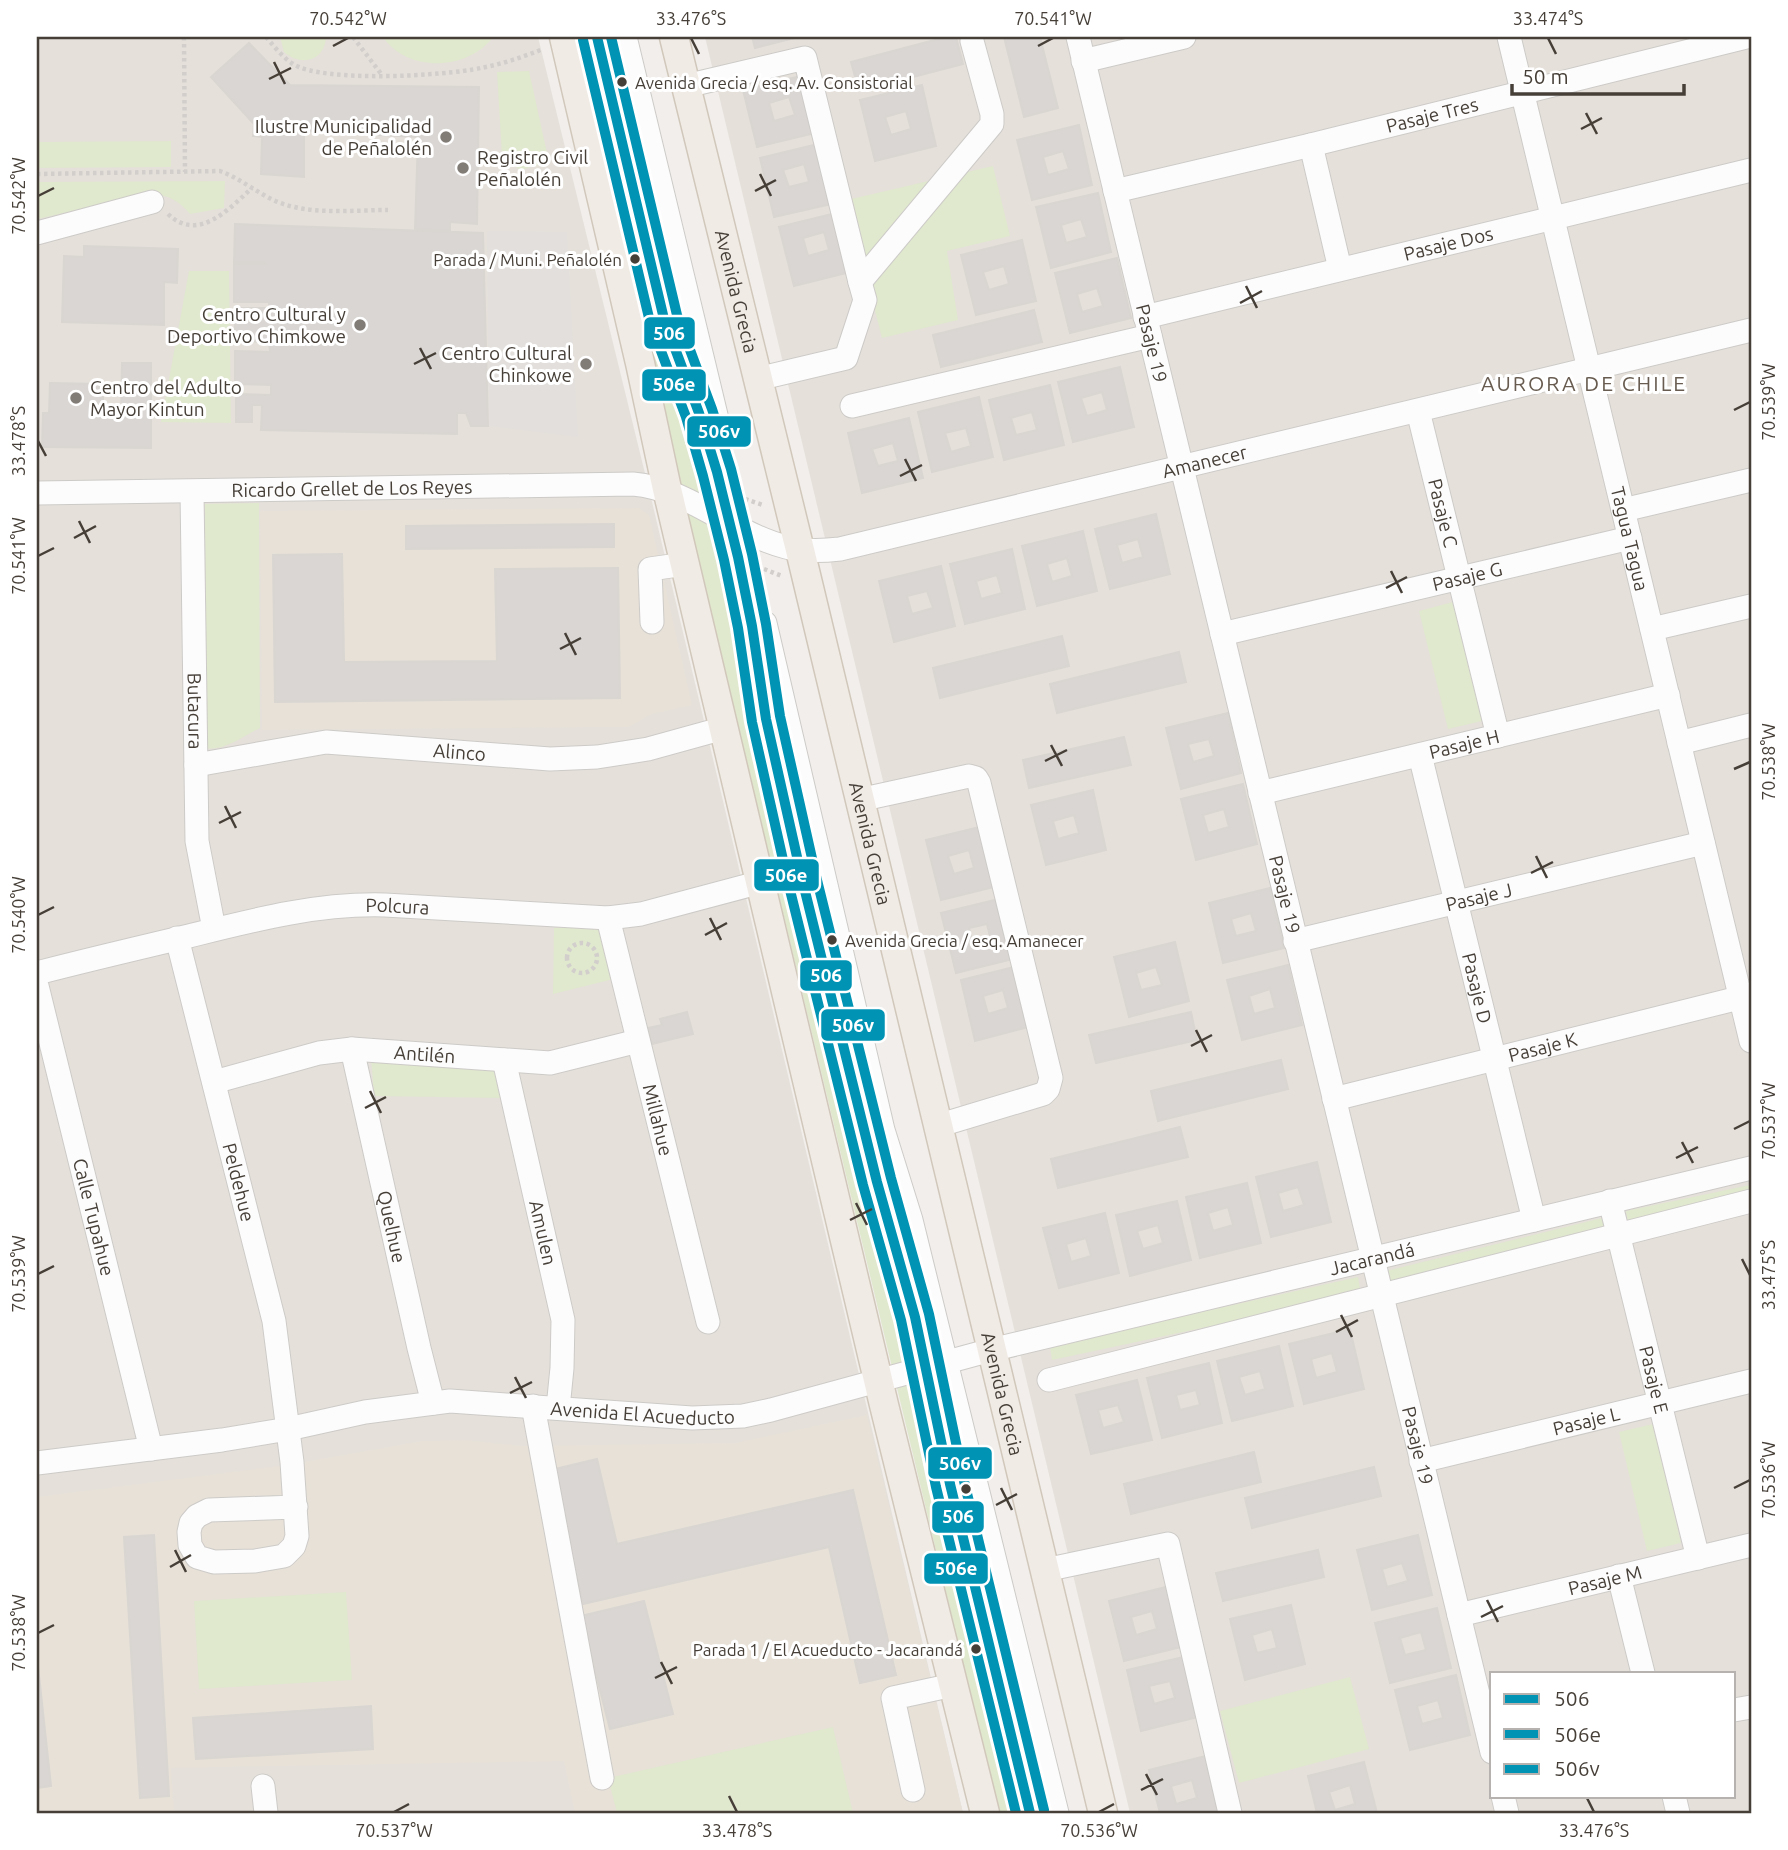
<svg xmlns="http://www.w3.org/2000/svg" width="1788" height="1850" viewBox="0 0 1788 1850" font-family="Ubuntu,sans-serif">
<rect width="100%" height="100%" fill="#f1eeeb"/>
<path fill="#e5e0da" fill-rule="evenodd" d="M37 37H538L653 506 963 1813H37Z
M705 37H1751V1813H1130ZM1492 1673H1734V1796H1492Z"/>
<path fill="#e7e1d8" d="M639 508 649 515 692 705 652 714 628 727 262 730 260 511Z
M867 1415 963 1813H575L564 1761 171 1768 174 1813H37V1497L287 1465 422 1441 465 1440 522 1446 735 1443Z"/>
<path fill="#e0e8ce" d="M280 37H326C325 61 301 67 284 52Z
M383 37H493C468 71 407 73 383 37Z
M573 37H589L690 418 713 491 918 1352 1023 1813H999Z
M529 71 549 162 520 170 502 156 497 72Z
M171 141V167L37 168V142Z
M993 166 1010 236 947 251 958 320 882 338 847 200Z
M225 181 224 208 190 214C179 201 169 195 151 194L37 219V182Z
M189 271H229L231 423 161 422Z
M259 503 260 728C245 735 223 752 206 748L205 504Z
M1453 602 1482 721 1448 729 1419 611Z
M605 923 618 978 553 994 554 928Z
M371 1056 497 1066 501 1098 374 1096Z
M1750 1185 1751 1192 1630 1233 1626 1211Z
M1602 1218 1608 1240 1390 1295 1386 1271Z
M1358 1277 1361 1294 1052 1360 1050 1346Z
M1653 1424 1681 1543 1647 1551 1619 1432Z
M346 1592 352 1680 199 1689 194 1601Z
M1350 1677 1369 1749 1239 1783 1220 1711Z
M833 1727 853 1813H617L608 1778Z"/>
<path fill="#e2dfdc" d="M487 231 567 232 578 437 489 426Z"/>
<path fill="#d9d6d3" stroke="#d9d5d1" stroke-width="2" fill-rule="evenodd" d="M752 37H798L755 48Z
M946 37H956L963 64 859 91 851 62Z
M1004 37H1040L1058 108 1024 117Z
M249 43 290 85 479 87 477 224 450 222V231L415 229 418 137 304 131V177L261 174 262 137 253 136 254 124 211 77Z
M805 75 819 132 757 147 743 90ZM789 97 795 115 774 121 769 103Z
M922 85 936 146 875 161 860 100ZM906 111 911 129 891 135 885 117Z
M1079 125 1092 185 1032 200 1017 140ZM1063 151 1069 169 1048 175 1043 157Z
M822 143 836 203 774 217 760 158ZM804 164 809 182 789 187 783 170Z
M1098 193 1111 252 1051 268 1036 207ZM1081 219 1087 237 1066 243 1061 225Z
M840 212 854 271 794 286 779 227ZM824 232 829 250 808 256 803 238Z
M235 224 483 233 488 426H471L466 413H457V434L261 430 262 405H252V422H236V394L271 395V385L235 384V351L270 352 269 342 235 341V308H269V302H234V264H266V262H234Z
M1022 240 1036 301 976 315 961 255ZM1004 266 1009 284 989 290 983 272Z
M84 246 178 249 177 283 164 282V325L62 322 64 256 84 257Z
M1117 258 1131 318 1070 333 1055 273ZM1097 288 1103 306 1082 312 1077 294Z
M1034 310 1042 342 941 367 933 335Z
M122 363H151V448L42 447 43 413H49L50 383 103 384V416H121Z
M1120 367 1134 427 1073 442 1058 382ZM1102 392 1107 410 1087 416 1081 398Z
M1050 385 1064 445 1004 460 989 400ZM1032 412 1037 430 1016 435 1011 418Z
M979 397 993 457 932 472 918 412ZM966 428 971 446 951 452 945 433Z
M909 418 923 478 862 493 848 433ZM893 443 898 461 878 466 872 449Z
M1156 514 1170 574 1110 589 1095 529ZM1138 539 1143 557 1122 563 1117 545Z
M614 524V547L406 549V526Z
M1083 531 1097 591 1037 606 1022 546ZM1067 558 1072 576 1052 582 1047 564Z
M1012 549 1025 609 965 624 950 564ZM997 575 1002 593 981 599 976 581Z
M342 554 344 662 497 661 495 569 618 568 620 698 275 702 273 555Z
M941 566 955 626 894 642 879 581ZM927 591 933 608 912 614 907 596Z
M1062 636 1069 666 940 698 933 668Z
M1179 652 1186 682 1057 713 1050 684Z
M1228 713 1241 773 1181 789 1166 728ZM1209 739 1214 756 1193 762 1188 744Z
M1124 737 1131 765 1029 788 1023 760Z
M1243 784 1257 844 1196 860 1181 799ZM1224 809 1229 827 1208 833 1203 815Z
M1093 790 1106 850 1046 865 1031 805ZM1074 815 1079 833 1058 839 1053 821Z
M988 825 1002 885 941 900 926 840ZM969 850 974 868 954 874 948 856Z
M1270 888 1284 948 1223 963 1209 903ZM1251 913 1256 931 1236 936 1231 919Z
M1003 898 1017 958 956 973 941 913ZM987 924 991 941 973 945 969 928Z
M1175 942 1189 1001 1129 1017 1114 957ZM1156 967 1162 985 1141 990 1136 973Z
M1022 965 1036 1025 975 1041 961 980ZM1003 990 1008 1008 988 1014 983 996Z
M1288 965 1302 1025 1242 1040 1227 980ZM1270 989 1275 1008 1254 1014 1249 996Z
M687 1012 693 1034 652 1044 648 1028 662 1025 660 1019Z
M1191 1012 1197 1040 1096 1063 1089 1035Z
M1281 1060 1288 1089 1158 1121 1151 1091Z
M1180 1127 1188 1157 1058 1188 1051 1159Z
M1317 1162 1331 1222 1271 1237 1256 1177ZM1298 1187 1304 1205 1283 1211 1278 1193Z
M1247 1183 1261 1243 1200 1258 1186 1197ZM1228 1207 1233 1225 1213 1231 1208 1213Z
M1177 1201 1191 1260 1130 1276 1116 1215ZM1158 1225 1163 1243 1143 1249 1137 1231Z
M1105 1213 1119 1273 1059 1288 1043 1228ZM1086 1238 1091 1256 1071 1262 1066 1244Z
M1350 1329 1364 1389 1304 1404 1289 1344ZM1332 1353 1337 1372 1316 1378 1311 1359Z
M1279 1346 1293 1406 1232 1421 1217 1361ZM1260 1371 1265 1389 1245 1395 1239 1377Z
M1209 1363 1222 1423 1162 1438 1147 1378ZM1196 1390 1200 1405 1180 1410 1176 1395Z
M1137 1380 1152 1440 1091 1454 1076 1395ZM1118 1405 1124 1422 1103 1428 1098 1410Z
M1254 1452 1261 1482 1131 1514 1124 1484Z
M597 1459 617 1544 853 1490 896 1675 860 1683 829 1547 583 1604 551 1470Z
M1374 1467 1381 1496 1252 1528 1245 1498Z
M154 1535 169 1796 140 1798 124 1537Z
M1418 1535 1432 1595 1372 1610 1357 1550ZM1402 1563 1408 1581 1387 1587 1382 1569Z
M1318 1550 1324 1577 1223 1601 1216 1573Z
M1170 1586 1185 1646 1124 1661 1109 1601ZM1152 1611 1157 1629 1136 1635 1131 1617Z
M644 1601 673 1714 610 1729 581 1616Z
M1291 1605 1305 1664 1245 1680 1230 1619ZM1272 1629 1277 1648 1257 1653 1252 1635Z
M1437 1608 1451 1668 1390 1683 1375 1623ZM1421 1632 1426 1650 1405 1655 1400 1638Z
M1188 1656 1202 1716 1141 1731 1127 1670ZM1170 1681 1175 1698 1154 1704 1149 1686Z
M37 1657 51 1786 37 1788Z
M1456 1675 1470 1735 1410 1750 1395 1690ZM1438 1700 1443 1718 1422 1724 1417 1706Z
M371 1706 373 1749 196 1759 193 1718Z
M1210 1755 1225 1813H1160L1149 1770ZM1192 1780 1197 1798 1176 1804 1171 1786Z
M1364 1762 1377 1813H1317L1308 1776ZM1350 1785 1355 1804 1335 1810 1329 1792Z"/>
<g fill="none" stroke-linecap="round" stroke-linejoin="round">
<g stroke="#cdcbc8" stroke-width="25">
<g id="minor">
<path d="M597 37 664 319 699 413 717 472 738 557 752 626 766 719 802 879 877 1182 915 1317 950 1484 1030 1813"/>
<path d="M625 37 722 440"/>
<path id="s1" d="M1078 37 1492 1752"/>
<path id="s2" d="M1509 37 1751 1041"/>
<path d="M1083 61 1184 37"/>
<path d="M686 86 805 58 860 282 865 300 846 358 757 379"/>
<path d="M1311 145 1340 269"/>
<path id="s3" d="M1115 191 1311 145 1746 37"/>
<path d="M37 233 152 202"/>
<path d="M860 282 992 124V114L972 41"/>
<path id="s4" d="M1145 317 1751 170"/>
<path d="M852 406 1150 336"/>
<path id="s5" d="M1418 411 1498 736"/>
<path id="s6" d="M192 492 197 841 214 929"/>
<path id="s7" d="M37 493 633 484C690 489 731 533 786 547 804 552 822 551 840 549L1751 330"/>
<path d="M1623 510 1751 480"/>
<path d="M652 622 650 569 685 564"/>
<path d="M765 623 883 1130 911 1220 1057 1813"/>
<path d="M1652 629 1751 606"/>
<path id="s8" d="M1222 634 1630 538"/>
<path d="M1679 743 1751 725"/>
<path id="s9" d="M1420 755 1534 1220"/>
<path id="s10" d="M196 765 326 742 550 759 597 757 648 749 724 728"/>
<path id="s11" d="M1260 793 1668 695"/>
<path d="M859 800 969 776 976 778 979 783 1051 1078 1048 1089 1043 1094 937 1126"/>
<path id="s12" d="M608 918 708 1322"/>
<path id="s13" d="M177 938 274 1321 292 1462 297 1536 294 1546 284 1556 255 1561 214 1562 197 1557 190 1545 189 1532 191 1523 197 1516 209 1510 296 1507"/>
<path id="s14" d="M1295 941 1703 843"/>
<path id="s15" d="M37 973C87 960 138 948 189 936 253 920 318 903 385 905L608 918 641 914 761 882"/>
<path id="s16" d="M37 986 151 1449"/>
<path id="s17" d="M352 1049 419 1348 433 1403"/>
<path id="s18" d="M504 1060 563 1320 562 1368 558 1408"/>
<path id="s19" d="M214 1082 319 1053 352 1049 550 1063 638 1041"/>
<path id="s20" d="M1334 1099 1751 995"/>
<path id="s21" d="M1610 1201 1698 1558"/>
<path d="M1049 1380 1751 1201"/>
<path d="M533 1406 602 1778"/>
<path id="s22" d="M1421 1461 1751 1381"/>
<path id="s23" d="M37 1463 222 1440 288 1429 365 1412 450 1401 692 1418 743 1416 771 1410 991 1350 1751 1168"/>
<path d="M1045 1570 1168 1544 1230 1813"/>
<path d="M1619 1576 1643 1673"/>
<path id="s24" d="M1459 1615 1751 1545"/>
<path d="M1734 1710 1751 1707"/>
<path d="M263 1786 266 1813"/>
<path d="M913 1790 893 1698 953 1685"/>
<path d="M1503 1796 1507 1813"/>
<path d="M1674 1796 1678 1813"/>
</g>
</g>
<g stroke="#d1c8bb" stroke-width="31">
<g id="major">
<path d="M564 37 640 363 667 489 884 1405 985 1813"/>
<path id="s25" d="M674 37 800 550 1103 1813"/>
</g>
</g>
<path stroke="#d1cecc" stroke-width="4.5" stroke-dasharray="3.5 3.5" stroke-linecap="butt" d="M184 37 185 172
M266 37C274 46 282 57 293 64 323 83 444 76 481 68 502 64 523 57 543 49
M353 37 382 75
M37 174 220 171C239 178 255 191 273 200 308 216 351 210 388 210
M168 214C198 243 229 209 252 188
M745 499 763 505
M764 569 782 576
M567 958a15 15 0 1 1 30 0a15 15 0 1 1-30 0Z"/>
<use href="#minor" stroke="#fdfcfc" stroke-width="23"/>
<use href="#major" stroke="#f0ebe5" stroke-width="28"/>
<g stroke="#fff" stroke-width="16">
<path id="bus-1" d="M597 37 664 319 699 413 717 472 738 557 752 626 766 719 802 879 877 1182 915 1317 950 1484 1030 1813"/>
</g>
<g stroke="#fff" stroke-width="16">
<path id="bus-2" d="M583 40 650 322 686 417 703 476 724 560 738 628 752 722 788 882 863 1185 901 1320 936 1487 1016 1813"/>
</g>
<g stroke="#fff" stroke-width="16">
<path id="bus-3" d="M611 37 677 315 712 409 731 469 752 554 766 624 780 716 816 876 891 1178 929 1314 964 1481 1044 1810"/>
</g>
<use href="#bus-1" stroke="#0093b3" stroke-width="10"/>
<use href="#bus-2" stroke="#0093b3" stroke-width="10"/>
<use href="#bus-3" stroke="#0093b3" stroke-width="10"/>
</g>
<path fill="none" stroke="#463f38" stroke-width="2.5" d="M691 38 699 54M1548 38 1556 54M333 46 348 38M1038 46 1053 38M274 62 285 84M269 79 291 68M1586 113 1597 134M1581 129 1602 118M760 174 771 196M755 191 776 180M38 196 54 188M1246 286 1257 308M1240 303 1262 291M420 348 431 369M414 364 436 353M1734 410 1750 402M38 441 46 456M905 459 916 481M900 476 922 465M79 521 90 543M74 538 96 526M38 556 54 548M1391 571 1402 593M1386 588 1407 577M565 633 576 655M560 649 581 638M1051 745 1062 766M1045 761 1067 750M1734 769 1750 762M225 806 236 828M219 823 241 812M1536 856 1547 878M1531 873 1553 862M38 915 54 907M710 918 721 940M705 935 727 923M1196 1030 1207 1052M1191 1046 1212 1035M370 1091 381 1113M365 1108 386 1097M1734 1129 1750 1121M1682 1142 1693 1163M1676 1158 1698 1147M856 1203 867 1225M850 1220 872 1209M1742 1259 1750 1275M38 1274 54 1266M1341 1315 1352 1337M1336 1332 1358 1320M515 1377 526 1398M510 1393 532 1382M1001 1488 1012 1510M1734 1488 1750 1480M996 1505 1017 1494M175 1550 186 1572M170 1567 191 1555M1487 1600 1498 1622M1481 1617 1503 1606M38 1633 54 1625M661 1662 672 1684M655 1678 677 1667M1146 1774 1157 1795M1141 1790 1163 1779M729 1796 737 1812M1586 1796 1594 1812M394 1812 409 1804M1099 1812 1114 1804"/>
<g fill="#463f38" stroke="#fff" stroke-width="2.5">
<circle cx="622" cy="82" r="6"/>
<circle cx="635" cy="259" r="6"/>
<circle cx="832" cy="940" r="6"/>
<circle cx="966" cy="1489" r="6"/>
<circle cx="976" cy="1649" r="6"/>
</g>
<g fill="#827c77" stroke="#fff" stroke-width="2.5">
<circle cx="446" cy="137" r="7"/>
<circle cx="463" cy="168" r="7"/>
<circle cx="360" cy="325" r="7"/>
<circle cx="586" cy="364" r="7"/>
<circle cx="76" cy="398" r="7"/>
</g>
<g text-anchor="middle" stroke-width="6" stroke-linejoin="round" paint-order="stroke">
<g font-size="17" fill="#463f38" stroke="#fff" text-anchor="start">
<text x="635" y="89">Avenida Grecia / esq. Av. Consistorial</text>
<text x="622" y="266" text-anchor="end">Parada / Muni. Peñalolén</text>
<text x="845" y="947">Avenida Grecia / esq. Amanecer</text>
<text x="963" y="1656" text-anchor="end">Parada 1 / El Acueducto - Jacarandá</text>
</g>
<g font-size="19" fill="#463f38" stroke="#fff">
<text dy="7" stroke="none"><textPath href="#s3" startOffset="326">Pasaje Tres</textPath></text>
<text dy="7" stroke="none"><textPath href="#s4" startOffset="312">Pasaje Dos</textPath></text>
<text dy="7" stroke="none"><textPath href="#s25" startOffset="262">Avenida Grecia</textPath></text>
<text dy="7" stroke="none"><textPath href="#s1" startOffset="315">Pasaje 19</textPath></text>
<text dy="7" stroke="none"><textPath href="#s7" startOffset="1192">Amanecer</textPath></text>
<text dy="7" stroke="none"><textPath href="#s7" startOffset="315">Ricardo Grellet de Los Reyes</textPath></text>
<text dy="7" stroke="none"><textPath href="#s5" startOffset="105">Pasaje C</textPath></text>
<text dy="7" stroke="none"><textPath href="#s2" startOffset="516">Tagua Tagua</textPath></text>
<text dy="7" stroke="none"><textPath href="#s8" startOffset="252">Pasaje G</textPath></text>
<text dy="7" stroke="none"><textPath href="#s6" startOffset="219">Butacura</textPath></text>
<text dy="7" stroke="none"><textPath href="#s11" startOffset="210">Pasaje H</textPath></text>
<text dy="7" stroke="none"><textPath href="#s10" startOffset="266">Alinco</textPath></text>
<text dy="7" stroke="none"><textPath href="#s25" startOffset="830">Avenida Grecia</textPath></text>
<text dy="7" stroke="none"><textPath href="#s1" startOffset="882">Pasaje 19</textPath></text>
<text dy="7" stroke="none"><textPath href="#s14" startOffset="189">Pasaje J</textPath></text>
<text dy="7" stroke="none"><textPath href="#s15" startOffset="368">Polcura</textPath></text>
<text dy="7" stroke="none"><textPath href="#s9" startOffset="240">Pasaje D</textPath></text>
<text dy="7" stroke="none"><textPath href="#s20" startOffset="215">Pasaje K</textPath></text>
<text dy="7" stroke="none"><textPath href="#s19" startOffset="215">Antilén</textPath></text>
<text dy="7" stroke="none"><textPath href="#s12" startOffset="208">Millahue</textPath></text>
<text dy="7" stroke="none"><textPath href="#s13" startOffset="252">Peldehue</textPath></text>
<text dy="7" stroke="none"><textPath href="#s16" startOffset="238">Calle Tupahue</textPath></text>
<text dy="7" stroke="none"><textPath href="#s17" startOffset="182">Quelhue</textPath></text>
<text dy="7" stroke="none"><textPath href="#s18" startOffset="177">Amulen</textPath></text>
<text dy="7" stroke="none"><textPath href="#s23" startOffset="1360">Jacarandá</textPath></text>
<text dy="7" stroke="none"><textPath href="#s21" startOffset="184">Pasaje E</textPath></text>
<text dy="7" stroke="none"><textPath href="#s25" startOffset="1396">Avenida Grecia</textPath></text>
<text dy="7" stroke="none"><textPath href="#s23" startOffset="611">Avenida El Acueducto</textPath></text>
<text dy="7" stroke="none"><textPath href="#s22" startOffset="170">Pasaje L</textPath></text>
<text dy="7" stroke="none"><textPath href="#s1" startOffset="1449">Pasaje 19</textPath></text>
<text dy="7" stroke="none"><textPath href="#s24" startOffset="150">Pasaje M</textPath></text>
</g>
<g font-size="19" fill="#463f38" stroke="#fff" text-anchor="end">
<text x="432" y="133">Ilustre Municipalidad<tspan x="432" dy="22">de Peñalolén</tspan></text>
<text x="477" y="164" text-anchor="start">Registro Civil<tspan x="477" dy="22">Peñalolén</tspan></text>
<text x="346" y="321">Centro Cultural y<tspan x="346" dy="22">Deportivo Chimkowe</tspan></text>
<text x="572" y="360">Centro Cultural<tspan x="572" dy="22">Chinkowe</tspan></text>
<text x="90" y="394" text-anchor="start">Centro del Adulto<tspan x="90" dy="22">Mayor Kintun</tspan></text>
</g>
<g font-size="21" letter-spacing="2" fill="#685c50" stroke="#fff">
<text x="1584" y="391">AURORA DE CHILE</text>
</g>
</g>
<g stroke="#fff" stroke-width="2.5">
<rect x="643" y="316" width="53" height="34" rx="7" fill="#0093b3"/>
<rect x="641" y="368" width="66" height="34" rx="7" fill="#0093b3"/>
<rect x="686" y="415" width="66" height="33" rx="7" fill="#0093b3"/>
<rect x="753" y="858" width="67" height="34" rx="7" fill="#0093b3"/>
<rect x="799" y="959" width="54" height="33" rx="7" fill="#0093b3"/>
<rect x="820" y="1008" width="66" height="34" rx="7" fill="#0093b3"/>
<rect x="927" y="1446" width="66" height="34" rx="7" fill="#0093b3"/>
<rect x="931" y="1500" width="54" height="34" rx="7" fill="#0093b3"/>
<rect x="923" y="1552" width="66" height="33" rx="7" fill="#0093b3"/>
</g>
<g font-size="19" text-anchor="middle" font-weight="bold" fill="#fff">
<text x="669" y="340">506</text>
<text x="674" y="391">506e</text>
<text x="719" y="438">506v</text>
<text x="786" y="882">506e</text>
<text x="826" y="982">506</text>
<text x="853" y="1032">506v</text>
<text x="960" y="1470">506v</text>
<text x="958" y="1523">506</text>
<text x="956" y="1575">506e</text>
</g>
<rect width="1788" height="1850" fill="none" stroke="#ffffff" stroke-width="77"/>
<rect x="1490" y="1672" width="245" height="126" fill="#ffffff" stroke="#b5b2af" stroke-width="2"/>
<rect x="1504" y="1694" width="35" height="10" fill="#0093b3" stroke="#b5b2af" stroke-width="2"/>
<text x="1554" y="1706" font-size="21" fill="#463f38">506</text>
<rect x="1504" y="1729" width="35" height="10" fill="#0093b3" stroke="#b5b2af" stroke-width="2"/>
<text x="1554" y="1742" font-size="21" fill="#463f38">506e</text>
<rect x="1504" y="1764" width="35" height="10" fill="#0093b3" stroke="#b5b2af" stroke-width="2"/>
<text x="1554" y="1776" font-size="21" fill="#463f38">506v</text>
<path d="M1512 84v10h172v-10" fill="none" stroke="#463f38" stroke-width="3.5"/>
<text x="1522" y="84" font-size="21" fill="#463f38" stroke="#ffffff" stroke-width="5" paint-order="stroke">50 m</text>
<rect x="38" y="38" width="1712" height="1774" fill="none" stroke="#463f38" stroke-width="2.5"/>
<g font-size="18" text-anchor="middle" fill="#463f38">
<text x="348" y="25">70.542°W</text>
<text x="691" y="25">33.476°S</text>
<text x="1053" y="25">70.541°W</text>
<text x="1548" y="25">33.474°S</text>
<text transform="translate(19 196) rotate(-90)" y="6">70.542°W</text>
<text transform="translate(1769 402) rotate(-90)" y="6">70.539°W</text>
<text transform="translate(19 441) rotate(-90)" y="6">33.478°S</text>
<text transform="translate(19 556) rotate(-90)" y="6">70.541°W</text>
<text transform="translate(1769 762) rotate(-90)" y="6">70.538°W</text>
<text transform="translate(19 915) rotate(-90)" y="6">70.540°W</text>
<text transform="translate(1769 1121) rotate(-90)" y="6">70.537°W</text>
<text transform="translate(19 1274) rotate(-90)" y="6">70.539°W</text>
<text transform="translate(1769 1275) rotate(-90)" y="6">33.475°S</text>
<text transform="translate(1769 1480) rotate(-90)" y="6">70.536°W</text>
<text transform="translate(19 1633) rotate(-90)" y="6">70.538°W</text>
<text x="394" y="1837">70.537°W</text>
<text x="737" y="1837">33.478°S</text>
<text x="1099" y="1837">70.536°W</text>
<text x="1594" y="1837">33.476°S</text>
</g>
</svg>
